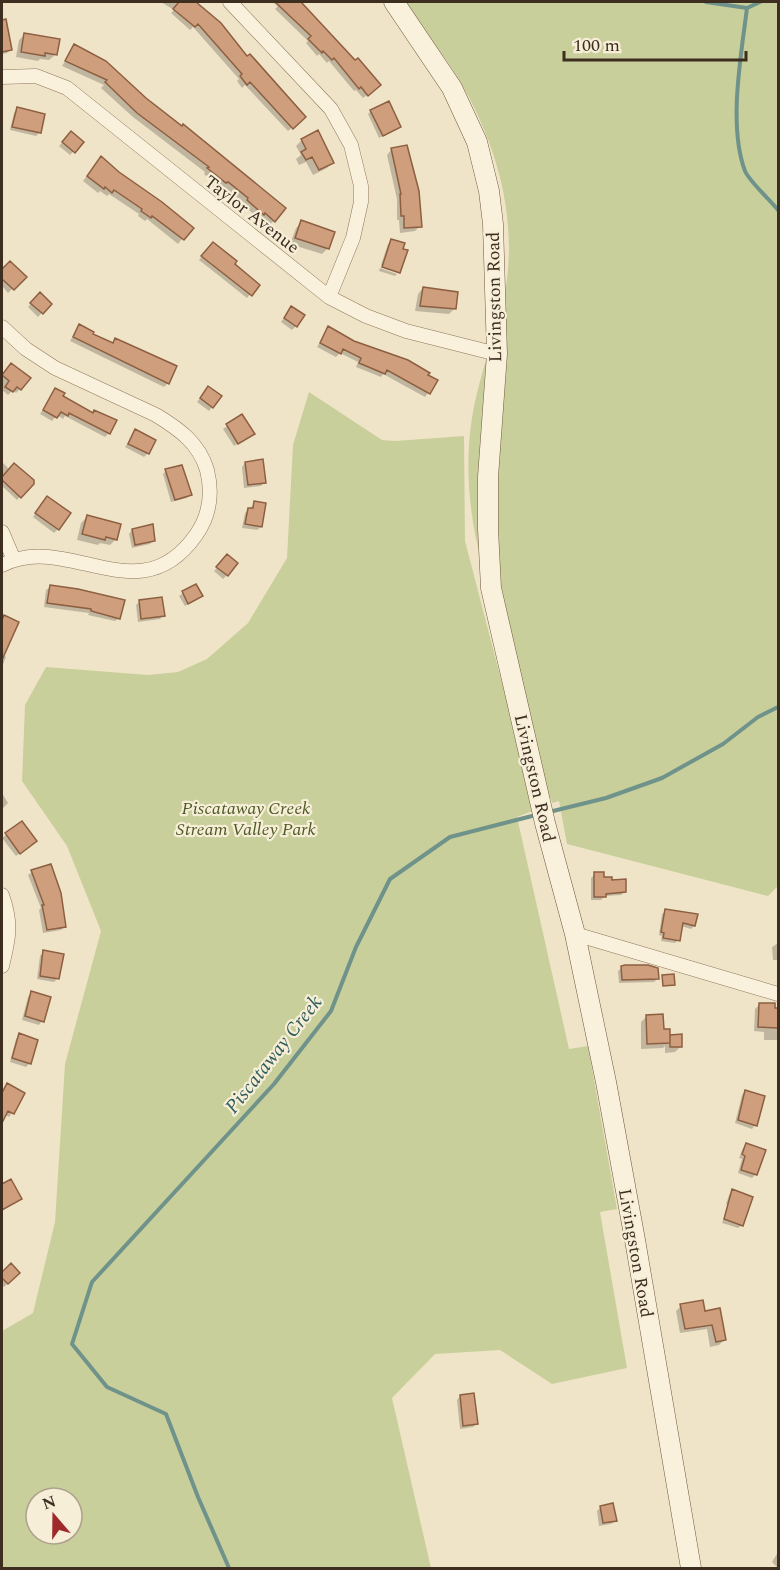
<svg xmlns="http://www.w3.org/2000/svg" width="780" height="1570" viewBox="0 0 780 1570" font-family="Spectral,serif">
<rect width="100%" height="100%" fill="#f0e4c8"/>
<path fill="#c9cf9b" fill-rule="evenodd" d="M402 2H778V886L768 896 567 844 559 801 552 803 551 798 544 799 476 539C466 489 465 439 478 389 485 360 496 331 503 302 520 226 499 149 461 83 444 54 422 28 402 2Z
M309 392 382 440 395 441 464 436 465 541 535 810 517 817 569 1049 588 1046 617 1209 600 1212 627 1368 552 1384 500 1350 435 1354 392 1398 431 1568H2V1331L33 1313 55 1222 65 1064 101 931 67 846 22 781 25 705 46 667 148 675 178 672 207 659 248 623 287 558 293 445ZM36 1498H72V1534H36Z"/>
<path fill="#0003" d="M161 2H194L220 24 247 58 304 117 288 131 245 85 242 88 237 81 239 79 193 27 190 30 171 13 174 10Z
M272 2H300L355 62 375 89 363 98 356 90 354 91 329 61 327 63 319 54 317 56 306 43 308 41 275 9 278 6Z
M25 34 55 55 49 60 40 59 38 61 16 57 19 40Z
M8 35 11 49 7 53 2 54V36Z
M75 46 145 100 274 221 269 225 260 217 258 218 243 205 245 203 222 186 221 187 204 174 205 172 133 117 101 88 104 85 62 66Z
M17 109 39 133 36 136 10 130 14 113Z
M371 111 400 127 379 138 368 114Z
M71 133 82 142 70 155 59 146Z
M302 140 332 162 327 168 313 175 306 162 299 165 296 159 301 155 296 146Z
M391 150 420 226 415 231 400 233 399 220H397V199L387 155Z
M97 162 118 173 191 228 182 239 178 244 147 219 145 221 138 216 139 214 109 194 107 196 100 191 98 193 83 181Z
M302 222 328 248 322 254 290 244 296 228Z
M392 241 399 271 381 265 388 244Z
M209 247 258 285 247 298 199 260Z
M10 263 25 277 8 293 2 286V271Z
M380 268 397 274 395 276 379 271Z
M423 288 455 308 449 314 415 311 418 294Z
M40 294 50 304 38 317 28 307Z
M288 312 296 326 292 330 281 322Z
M79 326 91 335 111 344 115 340 168 383 164 387 70 341Z
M328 328 353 342 436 381 425 397 383 374 381 377 356 367 358 362 340 353 336 357 317 347Z
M8 368 20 389 16 393 13 390 8 395 2 390V376Z
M56 390 61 396 109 433 105 437 65 416 63 419 57 415 52 421 40 414Z
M205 392 212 407 209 411 197 402Z
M242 416 249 437 234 446 223 429Z
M135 431 148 453 144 457 125 447Z
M2 462 10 470 33 482 17 500 2 486Z
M245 463 264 482 261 486 244 488 242 467Z
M166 471 190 494 187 498 171 502 163 474Z
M44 502 58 529 54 533 33 517Z
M255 502 261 527 257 530 242 528 245 513 250 509Z
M87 517 116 539 110 545 100 543 98 545 77 540 81 523Z
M132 530 153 540 150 544 132 548 129 534Z
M224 560 227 575 223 579 214 571Z
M50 587 119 618 115 621 88 615 89 613 44 607 46 590Z
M183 593 201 596 185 606 179 596Z
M139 602 163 615 160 619 138 622 136 605Z
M4 617 17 623 2 655 6 657 2 667V619Z
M2 793 8 803 2 809Z
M21 823 31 844 16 856 2 838Z
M32 872 64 927 61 930 43 933 39 910 41 908 28 875Z
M595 874 611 881 624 892 621 895 605 896 601 900H591V878Z
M666 911 694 926 691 929 681 926 678 940 675 943 661 941 662 936 659 935 662 914Z
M778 943V960H773L772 947Z
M44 952 57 979 54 982 37 979 40 956Z
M622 968 657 979 654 982 619 983 618 971Z
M32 993 42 1021 39 1025 22 1020 28 997Z
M760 1004 778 1010V1040H764V1032L754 1031 755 1009Z
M646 1017 668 1039 681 1046 675 1052 665 1053V1046L663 1048 641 1049V1022Z
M19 1035 30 1063 26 1067 10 1062 16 1039Z
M7 1085 23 1093 12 1113 9 1117 5 1115 2 1118V1092Z
M745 1091 755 1125 752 1129 735 1123 742 1095Z
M746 1145 756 1174 752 1178 738 1173 742 1159 739 1158 743 1148Z
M11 1181 20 1199 2 1211V1186Z
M733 1191 742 1225 738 1228 722 1223 728 1205 726 1204 729 1195Z
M11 1265 18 1273 4 1287 2 1285V1274Z
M681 1306 704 1312 724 1340 719 1345 710 1347 707 1329 680 1333 676 1311Z
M460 1396 476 1424 473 1427 460 1429 457 1400Z
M601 1507 615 1521 611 1524 599 1526 597 1511Z
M778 1552V1568L772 1562Z"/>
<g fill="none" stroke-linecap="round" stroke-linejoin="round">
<path stroke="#6f938a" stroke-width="4" d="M706 2 747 8
M747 8C741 56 728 126 745 171 750 182 770 200 778 210
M747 8 760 2
M549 812 606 798 662 778 723 744 758 717 778 707
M229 1568 198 1497 166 1414 107 1387 72 1344 92 1282 274 1084 331 1011 356 947 390 879 450 837 536 815"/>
</g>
<path fill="#cf9f7d" stroke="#8d5f41" stroke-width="1.5" d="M179 2H196L221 23 247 56 250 54 306 117 293 129 250 82 247 85 240 76 242 74 198 24 195 27 173 9Z
M275 2H301L355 60 358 58 364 65 381 85 368 96 361 87 359 89 334 58 332 60 323 51 322 53 308 39 311 36Z
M6 19 12 50 2 52V20Z
M24 33 60 39 57 55 45 53V56L21 52Z
M74 44 106 61 146 98 182 126 183 124 286 208 275 222 265 213 264 215 247 200 248 198 228 182 226 183 207 168 209 167 137 113 105 82 107 80 65 61Z
M389 101 401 127 383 136 370 110Z
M17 107 45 114 41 133 12 127Z
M318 130 334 163 319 170 312 157 306 160 301 152 306 149 301 139Z
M71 131 84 142 75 153 62 142Z
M407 145 419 191 422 227 404 228V216H401L400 194H401L391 148Z
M101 156 119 172 162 202 194 228 184 240 152 216 151 218 141 211 142 209 114 190 112 193 105 187 104 189 87 176Z
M301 220 335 232 329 249 295 238Z
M391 239 405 243 403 249 408 250 400 273 382 267Z
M213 242 237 261 235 264 260 285 252 296 201 256Z
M10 261 27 277 14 290 2 279V269Z
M423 287 458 292 456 309 420 306Z
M40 292 52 304 43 314 30 303Z
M291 306 305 315 297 327 284 318Z
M79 324 94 332 93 334 113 343 115 338 177 366 169 384 73 337Z
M328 326 354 341 408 360 430 373 428 375 438 380 430 394 387 370 385 374 359 363 361 358 343 349 341 354 320 343Z
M11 363 31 378 21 390 17 387 13 392 5 387 9 381 2 375Z
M208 386 222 396 213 408 200 398Z
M55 388 65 393 63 396 93 413 94 410 117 420 110 434 69 413 68 416 61 412 57 418 43 410Z
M242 414 255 434 238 444 226 424Z
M135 429 156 440 149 454 128 444Z
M263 459 266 483 248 485 245 462Z
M14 463 34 480V484L21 498 2 480V477Z
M182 465 192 495 175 500 165 469Z
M47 496 71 513 59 530 35 513Z
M254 501 266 503 262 527 245 524 248 508H253Z
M87 515 121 524 117 540 106 537 105 540 82 534Z
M153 524 155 541 135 545 132 529Z
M227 554 238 563 228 576 216 567Z
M196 584 203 596 188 604 182 591Z
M50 585 78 589 125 600 120 619 91 611V609L47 603Z
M162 597 165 616 141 619 139 600Z
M4 615 19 622 2 660V620Z
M22 821 37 841 20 854 5 833Z
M51 864 61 893 66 927 47 930 42 905H44L31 870Z
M594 872H604V877H612V880L626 879V892L606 894V897H594Z
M665 909 698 914 695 926 683 923 680 941 663 938 664 933 661 932Z
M43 950 64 954 59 979 40 976Z
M625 965H648L658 968 659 979 622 980 621 966Z
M674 974 675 985 663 986 662 975Z
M31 991 51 997 44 1022 25 1016Z
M759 1003H775V1008H778V1028L758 1027Z
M663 1014 664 1029H670V1043L647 1044 646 1015Z
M19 1033 38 1040 31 1064 12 1058Z
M682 1034V1047H670V1035Z
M7 1083 25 1093 14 1114 8 1111 2 1123V1093Z
M745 1090 765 1096 757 1126 738 1120Z
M746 1143 766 1150 757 1175 741 1170 745 1156 742 1154Z
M11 1179 22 1199 2 1210V1184Z
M732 1189 753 1197 743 1226 724 1219Z
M11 1263 20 1273 8 1284 2 1278V1272Z
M703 1300 705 1311 720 1308 726 1340 716 1342 712 1325 685 1329 680 1304Z
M474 1393 478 1424 463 1426 460 1395Z
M613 1503 617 1521 603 1523 600 1506Z"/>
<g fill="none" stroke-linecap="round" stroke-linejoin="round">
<g stroke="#8d765c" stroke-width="15">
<path id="minor" d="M230 2 331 109 351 145 361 186V202L353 238 329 297
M2 77 36 76 67 88 329 297 366 316 406 331 497 354
M2 327 26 349 55 368 156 415C179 429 199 443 207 470 213 494 210 515 196 535 139 616 69 531 2 565
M2 532 14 560
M2 895C12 923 9 938 2 966
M575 934 778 994"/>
</g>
<g stroke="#6f573f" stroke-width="21">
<path id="secondary" d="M394 2 452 88 477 142 489 191 493 224 497 354 488 477V529L491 588 545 823 575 934 606 1082 635 1240 691 1568"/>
</g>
<use href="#minor" stroke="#faf1dc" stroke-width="14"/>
<use href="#secondary" stroke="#faf1dc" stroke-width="20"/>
</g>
<g text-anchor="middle" stroke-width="4.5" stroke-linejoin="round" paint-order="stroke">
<g font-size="18" fill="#3d2e20" stroke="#f7eed8">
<text transform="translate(252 214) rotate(38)" y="6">Taylor Avenue</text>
<text transform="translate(494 297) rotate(-91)" y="6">Livingston Road</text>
<text transform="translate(535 778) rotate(77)" y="6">Livingston Road</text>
<text transform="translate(636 1253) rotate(80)" y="6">Livingston Road</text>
</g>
<g font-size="18" font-style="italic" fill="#4d5a26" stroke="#f7eed8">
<text x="246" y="814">Piscataway Creek<tspan x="246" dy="21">Stream Valley Park</tspan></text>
</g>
<g font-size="20" font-style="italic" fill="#2f5d5a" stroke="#f7eed8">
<text transform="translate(273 1054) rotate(-52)" y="7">Piscataway Creek</text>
</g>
</g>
<rect width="780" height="1570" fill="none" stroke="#3d2e20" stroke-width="6"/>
<g transform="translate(54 1516) rotate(340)"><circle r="28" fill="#f7eed8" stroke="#ada18e" stroke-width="1.5"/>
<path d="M0-4.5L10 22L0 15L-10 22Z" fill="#9e2a2b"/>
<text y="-9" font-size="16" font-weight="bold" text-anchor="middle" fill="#3d2e20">N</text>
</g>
<path d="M564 51v9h182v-9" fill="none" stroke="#3d2e20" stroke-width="3"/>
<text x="573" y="51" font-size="18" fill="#3d2e20" stroke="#f7eed8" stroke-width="4.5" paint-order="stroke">100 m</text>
</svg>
